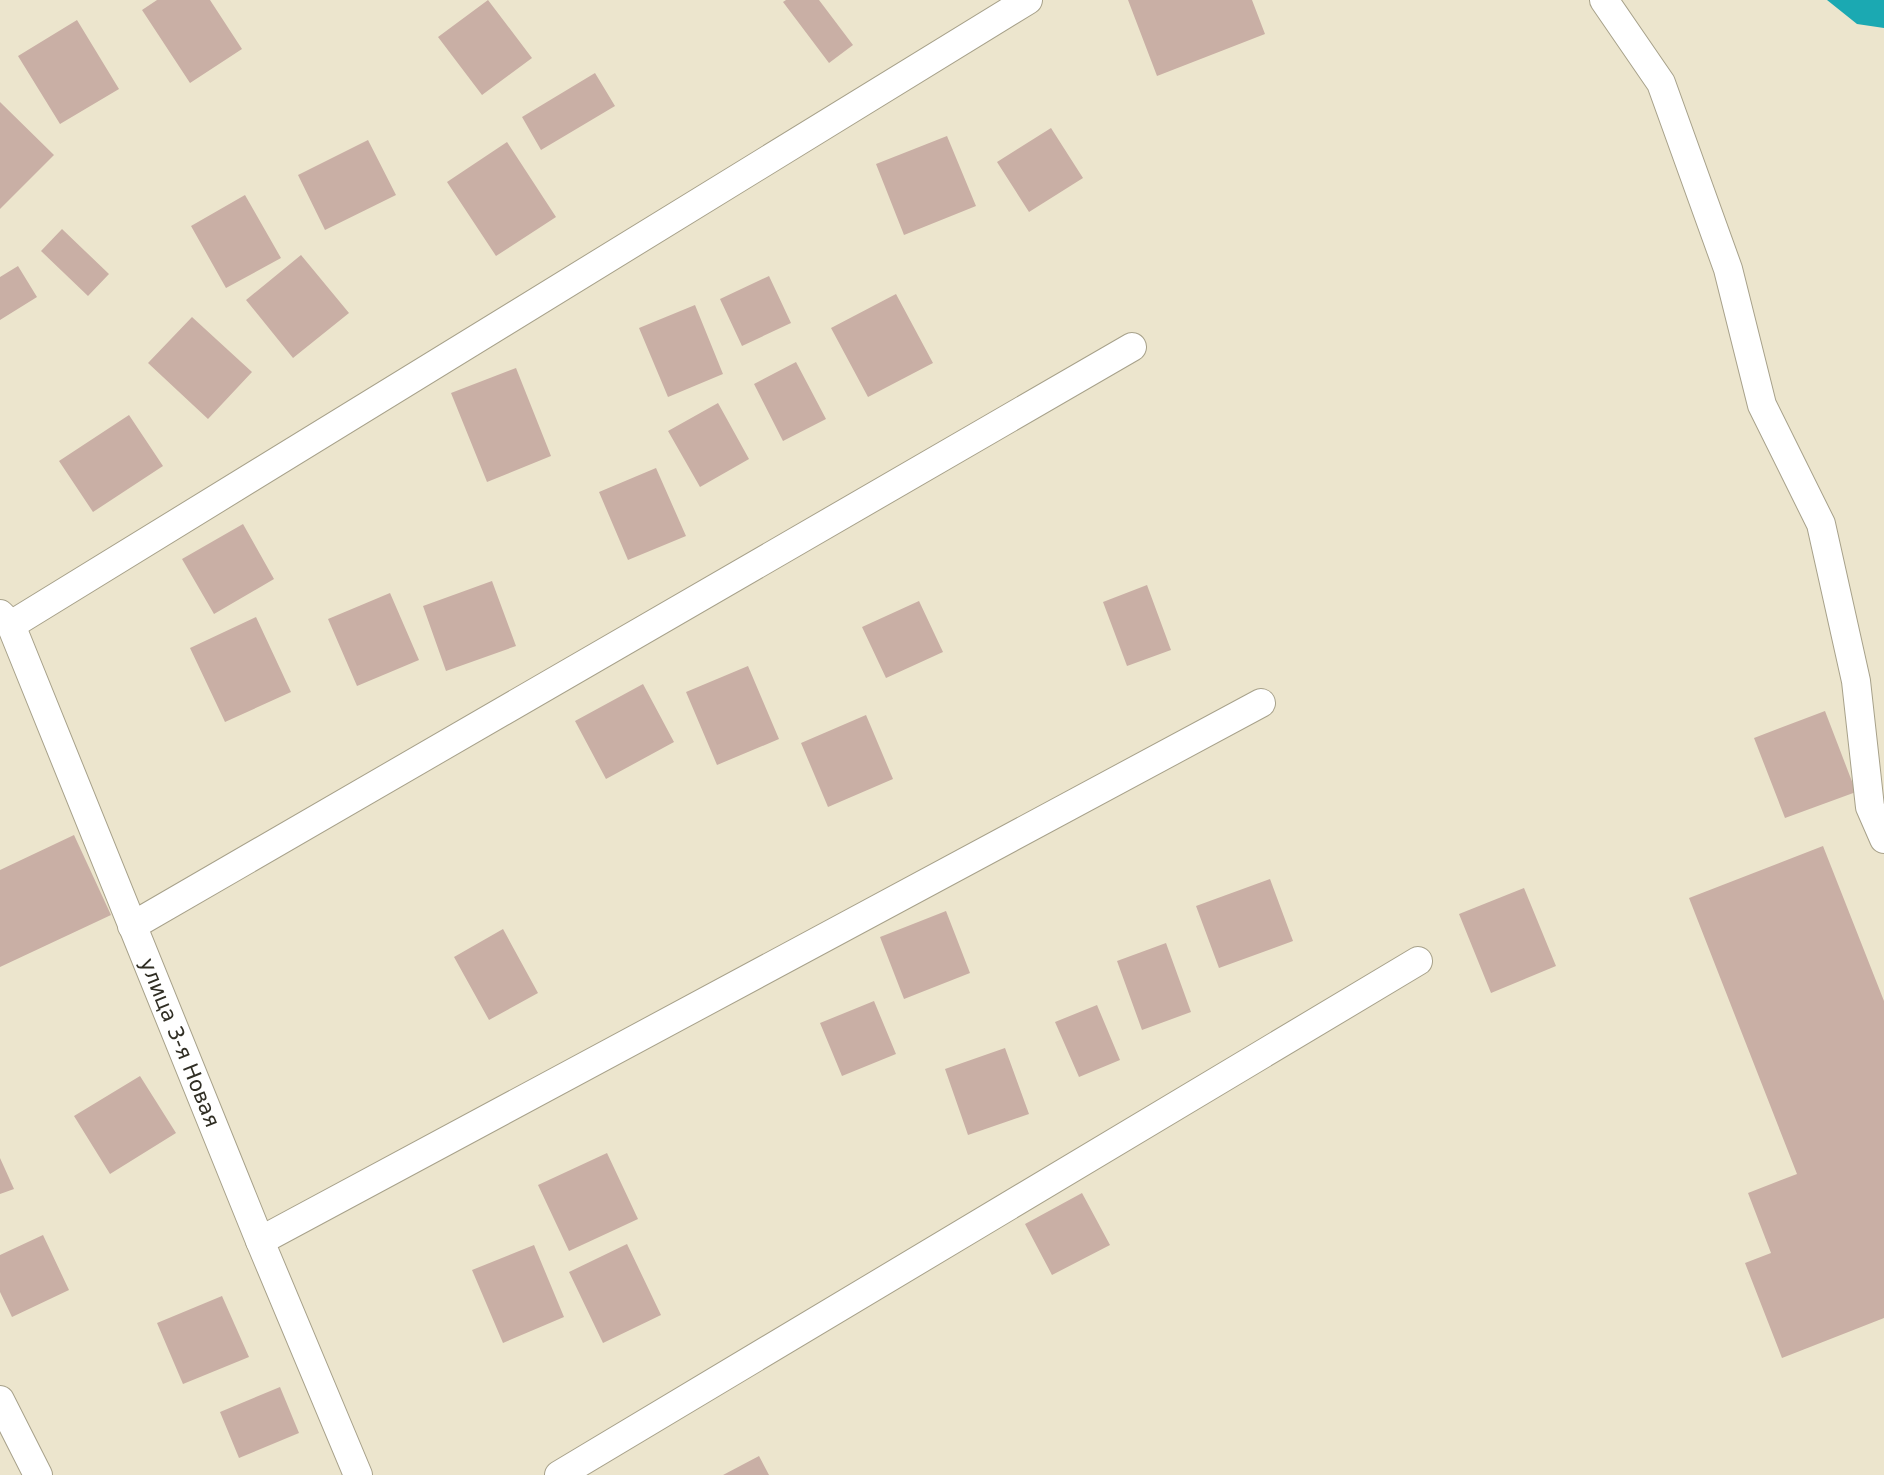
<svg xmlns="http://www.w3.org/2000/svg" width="1884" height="1475" viewBox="0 0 1884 1475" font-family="'DejaVu Sans',sans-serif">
<rect width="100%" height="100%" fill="#ece5cd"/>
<path fill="#1ba9b2" d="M1827 0H1884V28L1857 24Z"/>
<path fill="#c9afa5" d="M157 0H210L242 49 190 83 142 10Z
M488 0 532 58 482 95 438 37Z
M786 0H819L853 45 829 63 783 2Z
M1128 0H1252L1265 34 1157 76Z
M77 20 119 89 60 124 18 56Z
M595 73 615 106 541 150 522 117Z
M0 102 54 155 0 209Z
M1051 128 1083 178 1029 212 997 162Z
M947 136 976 206 904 235 876 164Z
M368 140 396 195 325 230 298 175Z
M507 142 556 217 496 256 447 182Z
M245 195 281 258 226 288 191 226Z
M62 229 109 274 88 296 41 251Z
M301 255 349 313 293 358 246 300Z
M18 266 37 297 0 320V277Z
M769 276 791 323 742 346 720 299Z
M896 294 933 363 868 397 831 328Z
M695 305 723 374 668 397 639 328Z
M192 317 252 372 208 419 148 363Z
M796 362 826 419 783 441 754 384Z
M516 368 551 456 487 482 451 393Z
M718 403 749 459 700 487 668 431Z
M129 415 163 466 93 512 59 461Z
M656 468 686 536 628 560 599 492Z
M243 524 274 579 214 614 182 559Z
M492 581 516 646 446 671 423 606Z
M1147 585 1171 650 1127 666 1103 602Z
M390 593 419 660 357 686 328 619Z
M919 601 943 652 886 678 862 627Z
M256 617 291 692 225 722 190 648Z
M748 666 779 739 717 765 686 692Z
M643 684 674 742 606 779 575 721Z
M1825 711 1856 792 1785 818 1754 738Z
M866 715 893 779 828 807 801 743Z
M74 835 111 915 0 967V870Z
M1823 846 1884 1001V1318L1782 1358 1745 1263 1771 1253 1748 1193 1797 1174 1689 898Z
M1270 879 1293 941 1219 968 1196 906Z
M1524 888 1556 966 1491 993 1459 914Z
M946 911 970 973 904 999 880 937Z
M503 929 538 993 489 1020 454 957Z
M1166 943 1191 1012 1142 1030 1117 961Z
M874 1001 896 1054 842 1076 820 1023Z
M1097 1005 1120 1060 1079 1077 1055 1022Z
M1005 1048 1029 1114 968 1135 945 1069Z
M140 1076 176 1133 110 1174 74 1116Z
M607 1153 638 1219 569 1251 538 1185Z
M0 1158 14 1189 0 1194Z
M1082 1193 1110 1245 1052 1275 1025 1224Z
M43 1235 69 1290 12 1317 0 1292V1255Z
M627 1244 661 1315 603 1343 569 1272Z
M534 1245 564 1317 503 1343 472 1270Z
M222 1296 249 1357 183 1384 157 1323Z
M280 1387 299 1433 239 1458 220 1412Z
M759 1456 769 1475H723Z"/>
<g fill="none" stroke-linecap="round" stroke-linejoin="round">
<g stroke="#a7a18a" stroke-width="30">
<g id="minor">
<path d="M1604 0 1661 83 1728 269 1762 405 1821 524 1856 681 1870 807 1884 839"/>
<path id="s1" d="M0 614 11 625 260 1241 358 1475"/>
<path d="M11 625 1028 0"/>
<path d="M132 926 1132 347"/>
<path d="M260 1241 1261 703"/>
<path d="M0 1400 38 1475"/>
<path d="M559 1475 1418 961"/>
</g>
</g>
<use href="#minor" stroke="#fff" stroke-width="28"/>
</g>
<g text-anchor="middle" stroke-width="5" stroke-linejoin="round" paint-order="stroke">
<g font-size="21" fill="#302e24" stroke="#fff">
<text dy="7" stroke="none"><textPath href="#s1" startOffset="466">улица 3-я Новая</textPath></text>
</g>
</g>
</svg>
